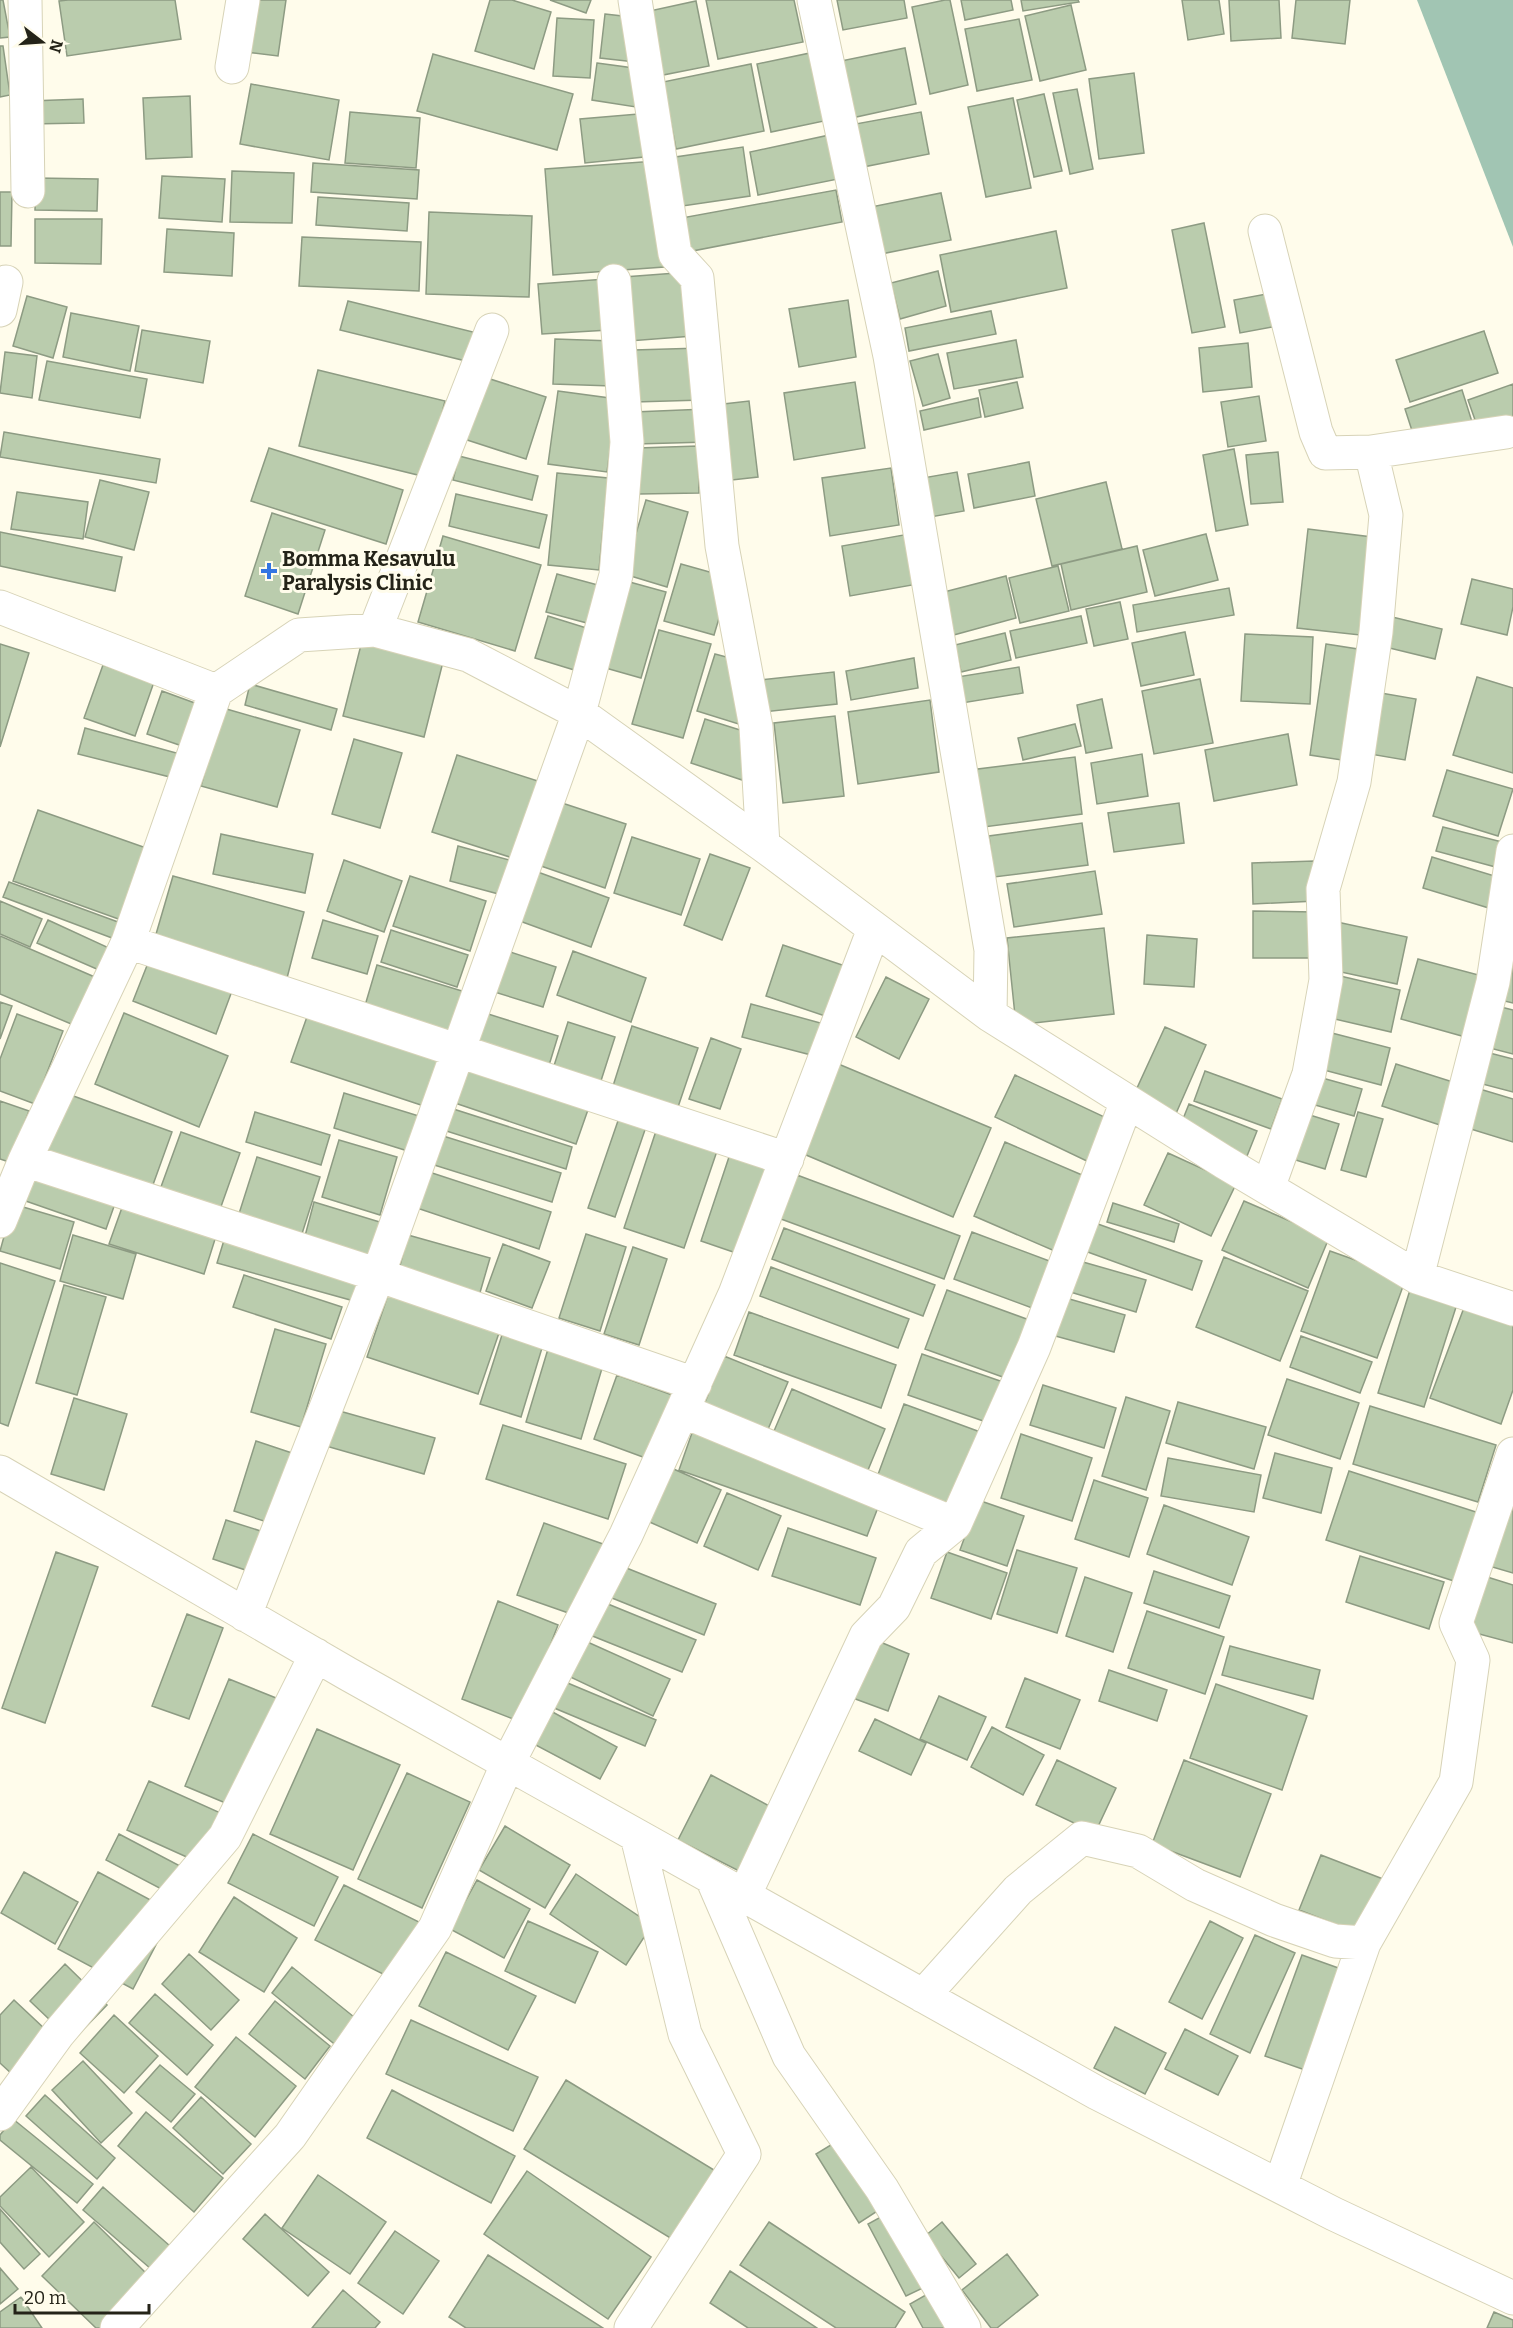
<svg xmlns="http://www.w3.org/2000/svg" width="1513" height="2328" viewBox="0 0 1513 2328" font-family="Bitter,serif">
<rect width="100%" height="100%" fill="#fffceb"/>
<path fill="#a1c5b3" d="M1417 0H1513V247Z"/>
<path fill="#baccad" stroke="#8d9b83" stroke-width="1.5" d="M0 0H3L10 37 0 38Z
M68 0H175L181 39 67 56 59 1Z
M252 0H286L278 56 245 52Z
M490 0H512L551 12 534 69 475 51Z
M550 0H591L586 13Z
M706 0H794L803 42 718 59Z
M837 0H904L907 18 843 30Z
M945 0H950L968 85 930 94 912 7Z
M961 0H1011L1013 10 965 20Z
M1021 0H1078L1079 2 1023 11Z
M1182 0H1219L1224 34 1188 40Z
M1229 0H1279L1281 38 1231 41Z
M1296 0H1350L1345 44 1292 38Z
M696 1 709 66 658 76 645 12Z
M1071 5 1086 70 1040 81 1025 16Z
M605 14 640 18 635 62 600 58Z
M557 18 594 20 590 78 553 76Z
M1019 19 1032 80 977 91 965 29Z
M0 46H3L10 95 0 97Z
M905 48 916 104 847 119 836 62Z
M810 53 824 121 771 132 757 64Z
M433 54 573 94 557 150 417 111Z
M597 63 641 69 636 107 592 100Z
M751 64 764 131 676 149 663 82Z
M1134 73 1144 153 1099 159 1089 79Z
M251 84 339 100 329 160 240 144Z
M1077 89 1093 169 1070 174 1053 93Z
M1044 94 1062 171 1034 177 1017 100Z
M190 96 192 157 146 159 143 98Z
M1013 98 1031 188 986 197 968 107Z
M83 99 84 123 30 124V101Z
M350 112 420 118 416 168 345 163Z
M921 112 929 154 858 168 850 125Z
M650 113 654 156 585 163 580 119Z
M834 134 843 178 758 195 750 152Z
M743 147 750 196 669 208 662 159Z
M656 161 664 267 553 275 545 169Z
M313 163 419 170 417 199 311 192Z
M232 171 294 173 292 223 230 222Z
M162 176 225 179 222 222 159 218Z
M36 178 98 179 97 211 35 210Z
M836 190 842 222 682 253 676 219Z
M0 192H12L11 246H0Z
M941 193 951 240 876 255 866 208Z
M318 197 409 203 407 231 316 225Z
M429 212 532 216 529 297 426 294Z
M35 219H102L101 264 35 263Z
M1204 223 1225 327 1192 333 1172 230Z
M167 229 234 233 232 276 164 272Z
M1056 231 1067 288 951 312 940 255Z
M302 237 421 242 419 291 299 286Z
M938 271 946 306 900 319 891 283Z
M689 272 693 336 629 341 624 277Z
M606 279 609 330 542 334 538 284Z
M1272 293 1278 326 1240 333 1234 300Z
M27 296 67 307 53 358 13 346Z
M848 300 856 357 799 367 789 309Z
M348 301 477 333 470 362 340 330Z
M991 311 996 334 909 351 905 328Z
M71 313 139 326 130 371 63 357Z
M142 330 210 341 203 383 135 371Z
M1484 331 1498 373 1410 402 1396 360Z
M555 339 613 341 612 386 553 384Z
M1016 340 1023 377 954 389 947 353Z
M1248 343 1252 387 1203 392 1199 348Z
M701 348 702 400 635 402 634 350Z
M5 352 37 356 32 398 0 393Z
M938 354 950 398 923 406 910 361Z
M47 361 147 379 140 418 39 400Z
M318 370 445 401 426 477 299 446Z
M484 377 546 397 526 459 464 439Z
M855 382 865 448 794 460 784 393Z
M1017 382 1023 408 985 417 979 390Z
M1513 384V423L1480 434 1468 400Z
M1462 390 1473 425 1416 443 1405 409Z
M558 391 617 399 607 472 548 464Z
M1259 396 1266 441 1228 447 1221 402Z
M978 398 981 417 924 430 920 411Z
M749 401 758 477 723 481 715 405Z
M706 409 708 442 636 444 634 412Z
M4 432 160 459 156 483 0 457Z
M698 446 699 493 639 494 638 448Z
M269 448 403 490 386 544 251 501Z
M1234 449 1248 525 1216 531 1203 455Z
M1278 452 1283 502 1251 504 1246 455Z
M459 456 538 476 532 500 453 480Z
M1029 462 1035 496 974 508 968 474Z
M891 468 899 525 830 536 822 478Z
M957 472 964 511 925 518 917 479Z
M557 473 608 478 599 570 548 565Z
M100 480 149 492 134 550 85 537Z
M1106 482 1122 549 1052 566 1036 499Z
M17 492 88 502 83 539 11 529Z
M456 494 547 515 539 548 449 526Z
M646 500 688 512 667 587 624 574Z
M272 513 325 530 298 614 245 596Z
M1308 529 1372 537 1360 635 1297 628Z
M0 532 122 557 115 591 0 566Z
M909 534 918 584 850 596 842 546Z
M1206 534 1218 580 1155 596 1143 550Z
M443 536 541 565 515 651 418 622Z
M1137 546 1147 592 1071 610 1061 564Z
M681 564 731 578 714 635 664 621Z
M1058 566 1069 611 1020 623 1009 578Z
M557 574 609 588 598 626 546 612Z
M1006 576 1016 618 950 636 940 593Z
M1472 579 1513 589V607L1507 635 1461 624Z
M626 581 666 592 641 678 602 667Z
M1229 588 1234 615 1137 632 1133 605Z
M1120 602 1128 639 1094 646 1086 609Z
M1384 615 1442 629 1435 659 1377 645Z
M548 616 596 631 584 673 535 658Z
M1081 616 1087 643 1016 658 1010 631Z
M659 630 711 644 683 738 632 724Z
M1185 632 1194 675 1141 686 1132 643Z
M1005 633 1011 660 961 672 955 645Z
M1245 634 1313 637 1310 704 1241 701Z
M363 637 444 658 424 737 343 716Z
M0 644 29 653 0 747Z
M1326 644 1364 650 1348 761 1310 755Z
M715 654 738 660 745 726 697 711Z
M914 658 918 688 851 700 846 671Z
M103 665 154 682 135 736 84 718Z
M1019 667 1023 693 962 703 957 677Z
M834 672 837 704 763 712 759 680Z
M1477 677 1513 688V773L1453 755Z
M1200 679 1213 743 1154 754 1142 691Z
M250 684 337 709 331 730 245 705Z
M162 691 203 706 188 748 147 734Z
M1375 692 1416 699 1405 760 1364 753Z
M1102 699 1112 748 1086 753 1077 705Z
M930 700 939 772 858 784 848 712Z
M223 708 300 730 277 807 201 786Z
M835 716 844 796 783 803 774 723Z
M705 719 756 735 742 780 691 763Z
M1075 724 1081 746 1023 760 1018 738Z
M85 728 180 754 174 778 78 754Z
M1288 734 1297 785 1214 801 1205 750Z
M354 739 402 753 380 828 332 814Z
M1142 754 1148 796 1097 804 1091 763Z
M457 755 544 783 519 860 432 832Z
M1075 757 1082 814 976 828 970 770Z
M1447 770 1513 789 1498 836 1433 816Z
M559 802 626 824 605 888 538 865Z
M1179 803 1184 843 1114 852 1108 813Z
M38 810 149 849 124 921 13 881Z
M1082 823 1088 865 994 877 989 836Z
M1443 827 1510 844 1503 869 1436 851Z
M221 834 313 854 305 893 213 874Z
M632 837 700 859 681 915 614 893Z
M458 846 516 862 506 896 450 881Z
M710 854 750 868 722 940 684 925Z
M1432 857 1501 878 1492 909 1423 888Z
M344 860 402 881 384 932 327 911Z
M1314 861 1316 901 1253 904 1252 863Z
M535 871 609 898 591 947 517 920Z
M1095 871 1102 914 1014 927 1007 884Z
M173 876 304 912 287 978 154 941Z
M410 876 486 901 470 951 393 926Z
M9 882 118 922 112 938 3 897Z
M0 901 42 919 30 947 0 934Z
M1253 911 1315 912 1314 958H1253Z
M48 920 109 948 99 970 37 943Z
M323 920 378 936 367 974 312 958Z
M1337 922 1407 937 1397 984 1327 969Z
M1104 928 1114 1014 1016 1025 1007 938Z
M391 930 468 955 457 987 381 962Z
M1147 935 1197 939 1194 987 1144 984Z
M0 936 97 978 76 1026 0 994Z
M783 945 851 968 834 1019 766 996Z
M501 949 556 967 543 1007 488 990Z
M573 951 646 978 631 1022 557 995Z
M150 958 232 991 216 1034 133 1001Z
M1513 958V1003L1492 998Z
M1418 959 1486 977 1469 1038 1401 1019Z
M377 965 462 991 449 1035 364 1009Z
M1336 975 1400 990 1391 1032 1326 1017Z
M886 977 929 999 899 1059 856 1037Z
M0 1002 12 1006 0 1039Z
M751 1004 824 1024 815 1056 742 1037Z
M1493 1005 1513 1010V1054L1482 1046Z
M124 1013 228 1056 199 1127 95 1084Z
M485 1013 558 1036 546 1075 473 1053Z
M17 1014 63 1031 35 1104 0 1091V1059Z
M308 1014 440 1058 424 1106 291 1062Z
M568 1022 615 1037 599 1087 552 1072Z
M632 1026 698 1048 678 1107 613 1086Z
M1165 1027 1206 1045 1174 1118 1132 1099Z
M1328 1032 1390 1048 1381 1085 1320 1069Z
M711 1038 741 1049 720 1109 689 1099Z
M1478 1050 1513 1059V1092L1471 1081Z
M463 1061 590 1104 576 1144 449 1101Z
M836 1063 991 1128 953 1217 799 1152Z
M1396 1064 1456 1083 1443 1126 1382 1106Z
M1205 1071 1282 1099 1271 1129 1194 1101Z
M1015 1075 1113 1121 1093 1164 995 1117Z
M1315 1076 1362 1089 1354 1116 1308 1103Z
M1473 1087 1513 1099V1142L1461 1126Z
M344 1093 422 1117 411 1152 334 1128Z
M68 1094 172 1132 150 1193 45 1155Z
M0 1101 29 1111 9 1162 0 1159Z
M1189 1104 1257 1131 1245 1161 1177 1134Z
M444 1106 572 1147 566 1169 437 1128Z
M255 1112 330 1135 321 1165 246 1142Z
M1300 1112 1339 1124 1325 1169 1286 1157Z
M1358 1112 1383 1119 1366 1177 1341 1170Z
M620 1115 647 1124 615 1217 588 1208Z
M656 1131 717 1151 684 1248 624 1228Z
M181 1132 240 1153 218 1215 158 1195Z
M440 1135 561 1173 552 1202 431 1164Z
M339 1140 397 1157 380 1215 322 1197Z
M1005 1142 1096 1181 1064 1255 974 1216Z
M1168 1153 1236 1184 1211 1236 1144 1205Z
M730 1154 771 1167 742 1255 701 1241Z
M257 1157 320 1177 300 1240 237 1220Z
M31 1168 117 1198 106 1229 20 1199Z
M423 1170 551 1212 539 1249 411 1206Z
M797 1175 960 1236 944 1279 781 1219Z
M1244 1201 1329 1238 1308 1288 1222 1250Z
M124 1202 217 1233 204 1274 109 1244Z
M314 1202 383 1223 373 1256 305 1236Z
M1113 1203 1179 1224 1174 1242 1107 1222Z
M13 1204 74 1222 60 1269 0 1251Z
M1095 1223 1202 1261 1192 1290 1085 1251Z
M784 1228 935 1285 923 1316 772 1259Z
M972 1232 1060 1265 1043 1312 954 1279Z
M586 1234 626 1247 600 1331 559 1318Z
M73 1235 136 1254 123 1299 60 1281Z
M408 1235 490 1258 479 1296 398 1273Z
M225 1237 362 1276 354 1301 217 1263Z
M503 1244 550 1262 532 1308 486 1291Z
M633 1247 667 1259 639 1345 604 1334Z
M1330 1251 1406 1278 1377 1358 1301 1331Z
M1224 1257 1308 1291 1280 1361 1196 1327Z
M1076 1260 1146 1280 1136 1312 1067 1291Z
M0 1263 55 1281 8 1426 0 1423Z
M771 1267 909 1319 898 1348 760 1296Z
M244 1275 342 1307 331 1339 233 1307Z
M64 1285 106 1297 77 1395 36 1383Z
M947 1290 1032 1321 1011 1380 925 1349Z
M1410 1290 1457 1304 1424 1407 1378 1393Z
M388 1295 499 1333 478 1394 367 1357Z
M1059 1296 1125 1315 1114 1352 1048 1334Z
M1465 1305 1513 1323V1390L1501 1424 1430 1398Z
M749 1312 896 1365 881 1408 734 1355Z
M275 1329 326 1344 301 1427 251 1412Z
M502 1335 542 1348 521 1417 480 1404Z
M1301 1336 1372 1362 1360 1393 1290 1367Z
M548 1349 603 1365 581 1439 526 1422Z
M922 1354 1006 1383 992 1424 908 1395Z
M724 1356 788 1382 766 1434 703 1407Z
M617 1375 675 1396 651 1460 594 1439Z
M1287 1379 1359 1403 1340 1459 1268 1435Z
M1043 1385 1116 1408 1104 1448 1030 1425Z
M792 1389 885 1429 868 1470 774 1431Z
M1126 1397 1170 1411 1146 1490 1102 1476Z
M74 1398 127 1414 104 1490 51 1474Z
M1178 1402 1266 1427 1254 1469 1166 1443Z
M904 1404 983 1433 955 1509 876 1480Z
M1370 1406 1496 1445 1478 1502 1353 1464Z
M336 1410 435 1438 424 1474 326 1446Z
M503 1425 626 1464 608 1519 486 1479Z
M693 1430 882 1497 867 1536 679 1470Z
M1021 1434 1092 1458 1072 1521 1001 1498Z
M256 1441 298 1455 276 1525 234 1511Z
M1275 1453 1332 1468 1321 1513 1263 1498Z
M1168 1458 1261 1475 1254 1512 1161 1496Z
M669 1467 721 1490 697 1543 645 1520Z
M1349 1471 1479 1513 1457 1582 1326 1540Z
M1094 1480 1148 1498 1129 1557 1075 1539Z
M1513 1482V1573L1489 1566Z
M727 1493 781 1516 758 1570 704 1546Z
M978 1500 1024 1516 1007 1566 960 1550Z
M1164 1505 1249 1537 1232 1585 1147 1554Z
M226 1520 270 1534 257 1574 213 1559Z
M544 1523 603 1544 577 1616 517 1595Z
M788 1528 876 1558 860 1605 772 1576Z
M1017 1550 1077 1568 1057 1633 997 1614Z
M56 1552 98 1567 45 1723 2 1708Z
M947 1552 1007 1573 991 1619 931 1598Z
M1360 1556 1444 1582 1429 1629 1346 1602Z
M624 1567 716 1604 704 1635 612 1598Z
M1154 1571 1230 1596 1219 1628 1144 1603Z
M1484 1576 1513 1585V1643L1468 1631Z
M1085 1577 1132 1593 1113 1652 1066 1636Z
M498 1601 558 1625 521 1722 462 1699Z
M603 1602 696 1640 682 1672 590 1635Z
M1147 1611 1224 1637 1205 1694 1128 1668Z
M187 1614 223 1628 189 1719 152 1706Z
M873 1639 909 1654 888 1711 850 1697Z
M583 1640 670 1679 653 1716 566 1675Z
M1230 1646 1320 1670 1313 1699 1222 1675Z
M1109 1670 1167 1690 1157 1721 1099 1701Z
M1025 1678 1080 1700 1060 1749 1006 1727Z
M229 1679 291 1704 247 1812 185 1786Z
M558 1679 656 1720 645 1746 547 1705Z
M1216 1684 1307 1716 1282 1790 1190 1758Z
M939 1696 986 1717 967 1760 920 1739Z
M547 1709 617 1747 600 1779 530 1742Z
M875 1719 926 1743 911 1775 859 1751Z
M992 1727 1044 1755 1023 1795 971 1767Z
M317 1729 400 1765 353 1870 270 1834Z
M1057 1760 1116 1788 1095 1833 1036 1805Z
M1184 1760 1271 1794 1240 1877 1152 1844Z
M407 1773 470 1802 422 1908 358 1879Z
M711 1775 777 1810 745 1874 678 1840Z
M149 1781 234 1819 211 1868 127 1830Z
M505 1826 570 1865 545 1908 479 1870Z
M119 1834 201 1877 188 1903 106 1860Z
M253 1834 338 1877 314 1926 228 1883Z
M1321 1855 1383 1879 1361 1934 1299 1910Z
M24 1872 78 1902 55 1944 1 1913Z
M98 1872 173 1912 133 1989 58 1949Z
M576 1874 652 1925 626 1965 550 1914Z
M477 1880 530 1909 504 1958 450 1929Z
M344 1885 421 1923 393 1979 315 1940Z
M234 1897 297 1938 264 1992 199 1952Z
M528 1921 598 1952 575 2003 505 1971Z
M1210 1921 1243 1938 1202 2019 1169 2002Z
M1255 1935 1295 1953 1250 2053 1210 2034Z
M446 1952 536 1996 508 2050 419 2006Z
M189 1954 239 2000 211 2030 162 1984Z
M1302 1955 1344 1970 1308 2071 1265 2056Z
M65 1964 107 2005 72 2041 30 2001Z
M292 1967 359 2021 338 2047 272 1993Z
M155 1994 213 2045 187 2075 129 2023Z
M14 2000 63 2046 26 2087 0 2063V2015Z
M275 2001 330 2046 305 2079 249 2034Z
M114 2015 158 2056 124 2093 80 2053Z
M411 2020 538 2077 513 2131 386 2074Z
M1115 2027 1166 2053 1145 2094 1094 2068Z
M1185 2029 1238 2056 1218 2095 1165 2069Z
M236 2037 296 2086 255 2137 195 2087Z
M83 2061 132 2113 101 2143 52 2090Z
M160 2065 195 2094 171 2122 136 2092Z
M566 2080 714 2170 672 2239 524 2149Z
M392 2090 515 2156 491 2203 367 2138Z
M45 2095 115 2158 97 2179 26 2116Z
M201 2097 251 2144 223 2174 173 2128Z
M146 2112 223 2178 194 2212 118 2146Z
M13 2119 93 2184 77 2203 0 2140V2135Z
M839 2140 882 2208 859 2223 816 2154Z
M31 2167 84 2222 49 2257 0 2206V2197Z
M527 2171 651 2257 608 2319 484 2234Z
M318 2175 386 2222 350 2274 282 2228Z
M103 2187 170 2246 151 2269 83 2210Z
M0 2209 40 2254 24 2269 0 2242Z
M888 2213 927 2286 906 2296 868 2224Z
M265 2214 329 2272 308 2296 243 2239Z
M94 2222 150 2277 101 2328H96L42 2276Z
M769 2222 905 2312 895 2328H836L740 2265Z
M942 2222 976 2264 959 2278 925 2236Z
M395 2231 439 2261 403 2314 358 2283Z
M1007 2254 1038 2295 997 2328H991L962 2290Z
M488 2255 603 2328H466L449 2317Z
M0 2268 18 2289 0 2304Z
M730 2271 817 2328H748L710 2303Z
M938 2288 960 2328H923L910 2304Z
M343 2290 380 2322 375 2328H312Z
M21 2297 42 2328H0V2312Z
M1494 2312 1513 2320V2328H1487Z"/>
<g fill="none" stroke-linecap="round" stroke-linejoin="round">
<g stroke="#d7d3b7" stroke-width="35">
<path id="street" d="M25 0 28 191
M635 0 675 254 697 278 722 546 756 727 763 845
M814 0 890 356 991 950 990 1015 1224 1162 1417 1277 1513 1309
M232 67 243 0
M1265 231 1316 432 1325 453 1371 452 1386 515 1376 632 1354 782 1323 889 1326 980 1309 1074 1268 1188
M0 310 6 282
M1371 452 1506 432
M0 607 216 691
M375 630 492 330
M128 942 787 1159
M25 1160 378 1275 695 1384
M0 1221 25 1160 128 942 216 691 299 635 375 630 468 655 579 713 763 845 990 1015
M1417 1277 1493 982 1513 851
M683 1411 955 1524
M0 1472 348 1674 1097 2093 1334 2214 1513 2298
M245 1615 378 1275 579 713 616 575 627 442 614 281
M712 1878 789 2056 882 2189 964 2328
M744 1896 866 1636 894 1607 921 1552 955 1524 1034 1347 1127 1101
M923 1996 1018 1890 1082 1838 1138 1851 1195 1885 1274 1920 1335 1941 1364 1943 1456 1782 1473 1660 1456 1623 1513 1454
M0 2114 58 2034 225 1837 316 1655
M1280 2186 1364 1943
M117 2328 290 2136 435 1928 508 1763 626 1535 735 1294 874 929
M631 2328 744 2154 685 2034 637 1836"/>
</g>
<use href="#street" stroke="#fff" stroke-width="33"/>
</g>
<path fill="#3375e2" stroke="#fffceb" stroke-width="2" d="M266 562h6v6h6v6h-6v6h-6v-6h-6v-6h6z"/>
<g text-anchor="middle" stroke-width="6" stroke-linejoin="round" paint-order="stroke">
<g font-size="21" font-weight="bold" fill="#242318" stroke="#fffceb" text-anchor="start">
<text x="282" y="566">Bomma Kesavulu<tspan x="282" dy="24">Paralysis Clinic</tspan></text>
</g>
</g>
<g transform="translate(42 42) rotate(107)" stroke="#fffceb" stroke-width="4.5" paint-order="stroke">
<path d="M0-4.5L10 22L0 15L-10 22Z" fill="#242318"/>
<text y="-9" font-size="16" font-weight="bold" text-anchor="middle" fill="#242318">N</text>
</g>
<path d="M15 2304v9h134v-9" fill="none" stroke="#242318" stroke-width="3"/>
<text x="24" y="2304" font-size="18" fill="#242318" stroke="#fffceb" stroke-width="4.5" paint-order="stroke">20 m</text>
</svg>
